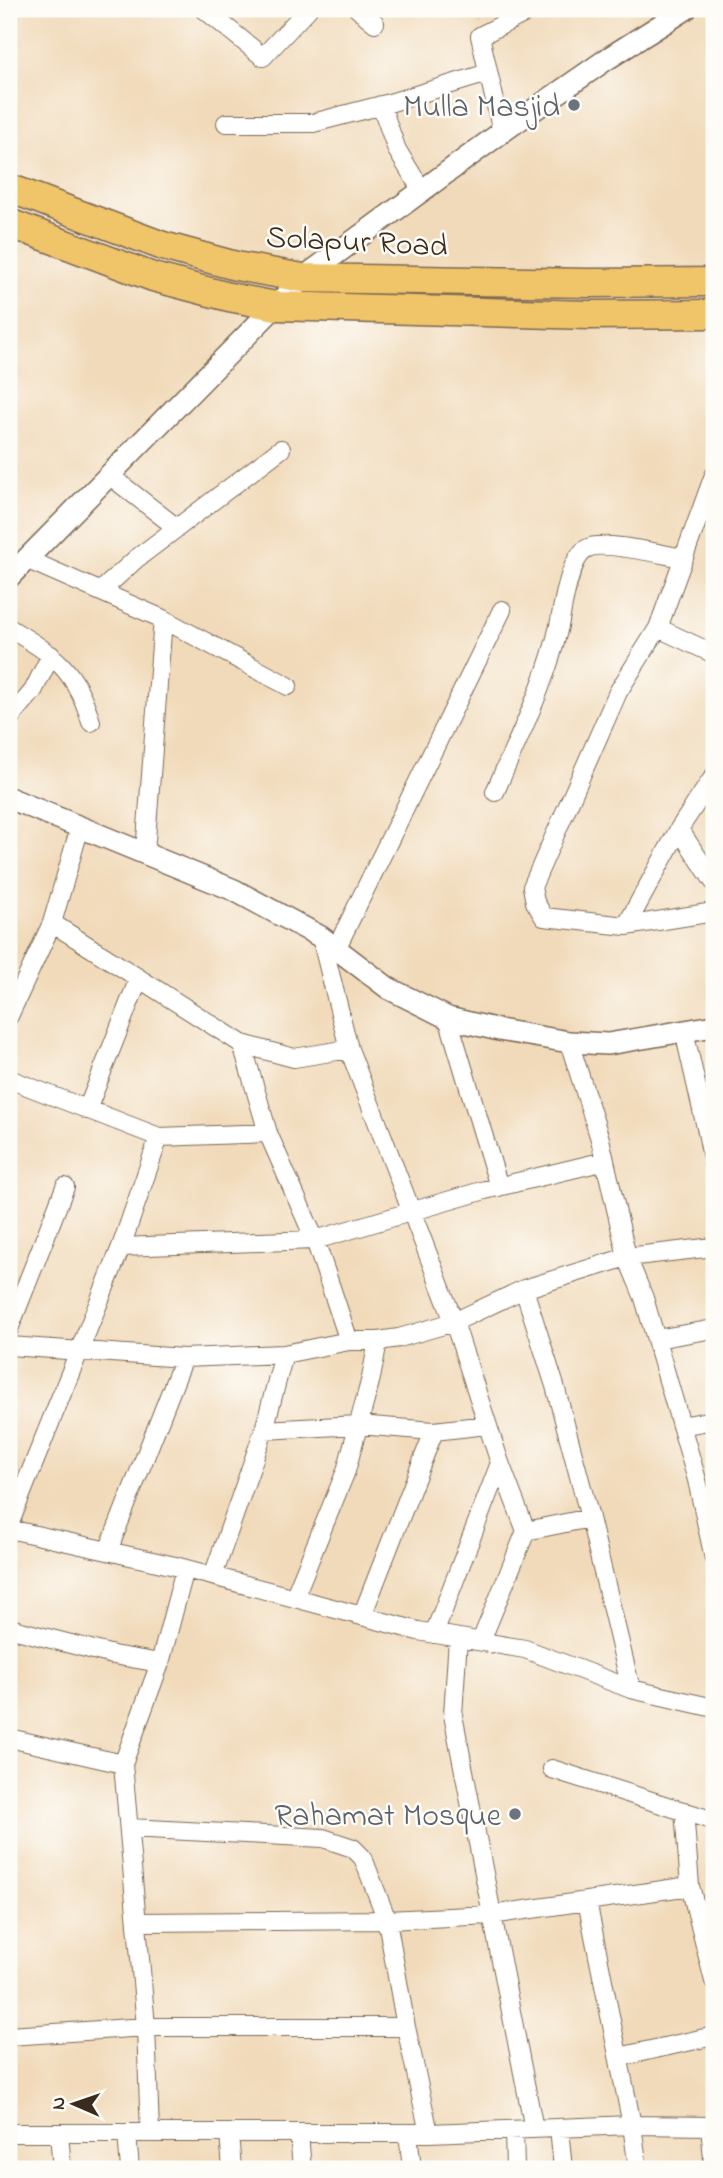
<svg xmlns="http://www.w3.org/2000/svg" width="723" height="2178" viewBox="0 0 723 2178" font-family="'Indie Flower',sans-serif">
<rect width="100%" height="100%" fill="#fdfcf7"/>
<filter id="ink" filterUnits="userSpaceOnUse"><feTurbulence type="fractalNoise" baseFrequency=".0143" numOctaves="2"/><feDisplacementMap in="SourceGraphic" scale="14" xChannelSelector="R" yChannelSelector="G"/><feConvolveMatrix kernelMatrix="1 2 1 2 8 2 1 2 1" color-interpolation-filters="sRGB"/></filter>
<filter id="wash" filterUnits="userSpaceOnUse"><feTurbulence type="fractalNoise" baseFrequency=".00686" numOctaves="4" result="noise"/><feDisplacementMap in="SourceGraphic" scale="28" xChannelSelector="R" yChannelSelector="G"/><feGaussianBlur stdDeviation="1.57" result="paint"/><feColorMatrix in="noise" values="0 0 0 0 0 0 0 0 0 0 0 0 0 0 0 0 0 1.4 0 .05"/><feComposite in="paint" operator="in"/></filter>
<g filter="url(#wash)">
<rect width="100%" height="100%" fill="#f1daba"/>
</g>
<g filter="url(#ink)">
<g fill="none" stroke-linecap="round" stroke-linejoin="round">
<g stroke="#7b6855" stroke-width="20">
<path id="minor" d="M204 9 263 57 308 9
M358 9 375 23
M381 105 397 150 422 191
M226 123H313L386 104 488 73
M502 132 480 36 533 9
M109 475 177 528
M714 475 658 628 618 692 532 887 535 902 544 917 626 926 714 912
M26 559 163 619 288 686
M101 591 136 559 281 449
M9 628C54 655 76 669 91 722
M658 628 714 654
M9 719 33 691 51 655
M495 792C518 738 546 684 559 626 563 606 569 557 588 548 603 540 664 555 684 558
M679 829 714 882
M145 853 163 619
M52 923 242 1044 268 1133
M626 926 679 829 714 776
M336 949 502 610
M9 1016 52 923 80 827
M448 1018 499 1187
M684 1031 707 1132 714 1131
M569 1042 600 1139 627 1257 644 1298 697 1480 714 1558
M242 1044 294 1058 349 1049 321 937
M349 1049 454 1322 500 1463 434 1634
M9 1079 159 1137
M87 1110 139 978
M707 1132 714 1168
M121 1247 315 1240 485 1190 605 1161
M9 1329 65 1187
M656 1339 714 1329
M9 1346 184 1358
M681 1426 714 1420
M264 1430 358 1425 434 1431
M500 1463 526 1531
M590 1518 631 1689
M9 1525 121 1247 159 1137 268 1133 315 1240 349 1341
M9 1529 175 1566 418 1631 525 1649 631 1689 714 1708
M108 1551 184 1358 284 1354 349 1341H378
M213 1576 264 1430 284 1354
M294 1598 346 1471 371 1378 378 1341 399 1338 454 1322 524 1289 627 1257 714 1247
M362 1616 434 1431 487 1425
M9 1628 113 1655 160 1663
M458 1638 453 1715 534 2129
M481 1641 526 1531 590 1518 555 1386 524 1289
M9 1738 123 1764
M552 1769 714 1821
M684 1811 690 1886
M129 1828 323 1838 353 1848 363 1858 387 1920 137 1922
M587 1901 632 2125 638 2169
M406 2027 429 2133
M9 2036 146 2027H406L387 1920 491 1915 690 1886 714 1981
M619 2057 714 2036
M710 2126 714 2169
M559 2128 563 2169
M514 2130 515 2169
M9 2133H429L632 2125 714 2126
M59 2133 62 2169
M127 2133 130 2169
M150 2133 146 2027 123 1764 160 1663 185 1569
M229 2133 232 2169
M299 2133 302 2169
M408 2133 412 2169"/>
</g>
<g stroke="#7b6855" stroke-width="24">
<path id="tertiary" d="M9 577 303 278 502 132 607 59 686 9
M9 798 234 890 321 937 388 988 448 1018 499 1030 569 1042 608 1044 714 1026"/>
</g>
<g stroke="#7b6855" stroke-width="31">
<path id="primary" d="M9 188 163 246 236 266 303 278 589 283 714 282
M9 223 153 277 229 297 276 306 589 315 714 314"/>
</g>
<path stroke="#7b6855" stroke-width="2.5" stroke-dasharray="5 5" stroke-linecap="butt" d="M474 9 476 19"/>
<use href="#minor" stroke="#fff" stroke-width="18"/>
<use href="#tertiary" stroke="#fff" stroke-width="21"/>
<use href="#primary" stroke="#f0c469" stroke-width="28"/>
</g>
</g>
<g fill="#6b7280" stroke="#fdfcf7" stroke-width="2.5">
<circle cx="574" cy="105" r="7"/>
<circle cx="515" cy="1814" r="7"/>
</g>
<g text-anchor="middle" stroke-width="5" stroke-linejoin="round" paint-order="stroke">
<g font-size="32" fill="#5b616d" stroke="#fdfcf7" text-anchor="end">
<text x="560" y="116">Mulla Masjid</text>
<text x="501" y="1825">Rahamat Mosque</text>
</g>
<g font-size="32" fill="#3b2a1e" stroke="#fdfcf7">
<text transform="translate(357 240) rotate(3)" y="11">Solapur Road</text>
</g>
</g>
<rect width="723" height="2178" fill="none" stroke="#fdfcf7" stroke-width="35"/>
<g transform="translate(74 2104) rotate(272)" stroke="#fdfcf7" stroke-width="5" paint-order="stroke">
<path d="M0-5L12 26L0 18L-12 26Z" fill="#3b2a1e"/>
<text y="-10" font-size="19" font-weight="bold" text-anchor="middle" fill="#3b2a1e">N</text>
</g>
</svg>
